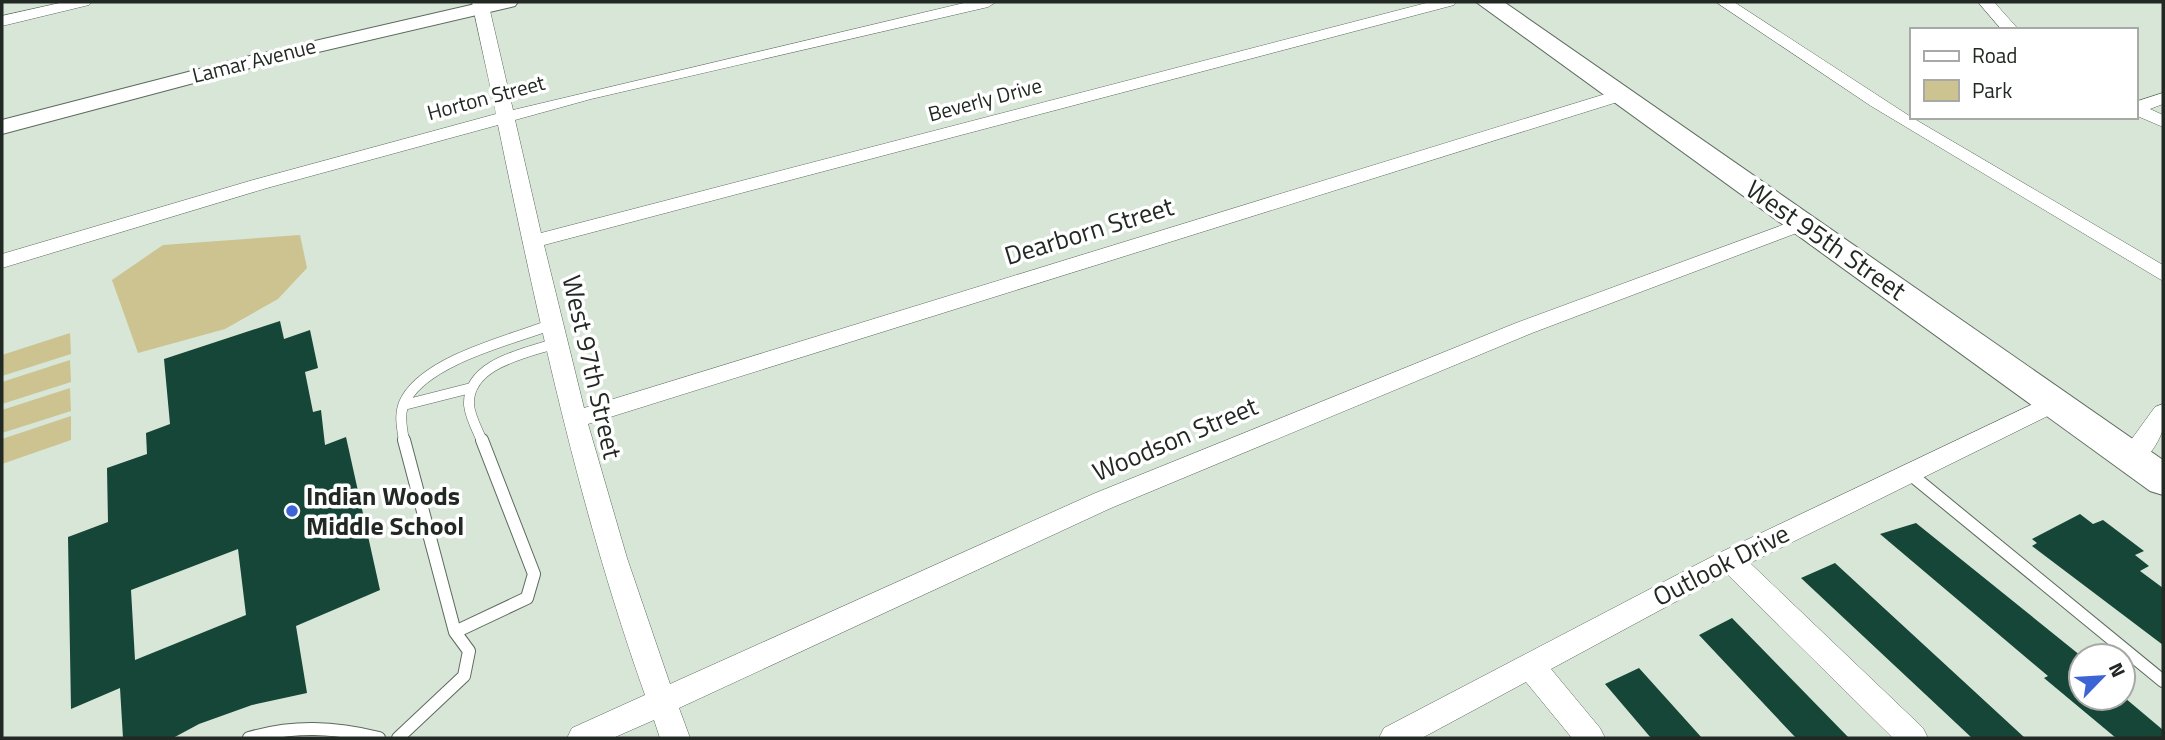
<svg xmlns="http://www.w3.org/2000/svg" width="2165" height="740" viewBox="0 0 2165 740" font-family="'Titillium Web',sans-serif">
<rect width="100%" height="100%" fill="#d7e6d7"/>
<path fill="#ccc391" d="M300 235 307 268 278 299 225 329 138 353 112 280 163 245Z
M70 333 71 354 2 376V355Z
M70 360 71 382 2 404V382Z
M70 388 71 411 2 433V410Z
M71 416V440L2 464V439Z"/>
<path fill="#154638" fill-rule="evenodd" d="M280 321 284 339 310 330 318 368 305 372 313 412 321 410 325 445 346 437 380 590 296 626 307 693 252 705 199 724 173 738H123L120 688 71 709 68 537 108 522 107 468 147 454 146 433 170 424 164 359ZM238 549 246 615 135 660 131 590Z
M2080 514 2093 524 2103 520 2144 551 2135 555 2149 566 2140 571 2163 588V645L2032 546 2037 543 2032 539Z
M1916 523 2081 656V698H2125L2163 730V738H2116L2044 678 2048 676 1880 534Z
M1835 563 2025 738H1972L1801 578Z
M1732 618 1849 738H1796L1699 635Z
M1639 668 1702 738H1651L1605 684Z"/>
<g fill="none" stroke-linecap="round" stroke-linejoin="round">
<g stroke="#5c6a5d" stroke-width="11">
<path id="service-far1" d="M404 405 471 388
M404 441C402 427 398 413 406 399 429 359 511 340 553 324
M482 441C478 431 470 417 469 405 467 363 527 353 557 343"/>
</g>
<g stroke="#5c6a5d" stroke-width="14">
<path id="service" d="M1909 473 2163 681
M455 632 527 598 534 574 482 440
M249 738C294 725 334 727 379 738
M398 738 464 676 469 651 455 632 404 440"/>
</g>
<g stroke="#5c6a5d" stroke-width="1">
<path id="minor" d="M64 2H91L89 5 2 26V16Z
M472 2H488L513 110 968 2H996L988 7 591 99 515 120 541 233 1430 2H1456L1454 5 544 245 584 408 1615 91 1621 90 1630 95 1627 99 588 424 627 558 670 684 1093 494 1516 323 1796 220H1810L1813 224 1810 228 1532 333 1111 508 679 708 690 738H660L654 720 613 738H567L572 728 645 695C579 509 538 318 498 125L267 188 2 268V254L253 180 496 114Z
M1716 2H1734L1911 117 2163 265V281L1871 106Z
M1978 2H1994L2019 30H2002Z
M2163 93V104L2150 109 2163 115V127L2135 115V102Z
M2054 394 2062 397 2066 403 2062 409 1750 563 1923 728 1928 738H1893L1727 574 1551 669 1600 728 1605 738H1572L1526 682 1422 738H1379L1384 728 1717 554Z
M2163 404C2163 412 2165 425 2162 432 2156 448 2141 470 2123 465L2120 458 2123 451 2155 407Z"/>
</g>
<g stroke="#5c6a5d" stroke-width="2">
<path id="tertiary" d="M484 2H518L515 6 254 67 2 134V120L250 56Z"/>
</g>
<g stroke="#5c6a5d" stroke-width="2">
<path id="primary" d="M1476 2H1504L2163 460V495L2150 491Z"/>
</g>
<use href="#service-far1" stroke="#fff" stroke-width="10"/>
<use href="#service" stroke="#fff" stroke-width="12"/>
<use href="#minor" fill="#fff" fill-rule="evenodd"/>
<use href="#tertiary" fill="#fff" fill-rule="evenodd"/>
<use href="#primary" fill="#fff" fill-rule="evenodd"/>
</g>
<circle fill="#3c64d5" stroke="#fff" stroke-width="2.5" cx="292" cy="511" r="7"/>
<g text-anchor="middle" stroke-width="7" stroke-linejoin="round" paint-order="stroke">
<g font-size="21" fill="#222823" stroke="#fff">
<text transform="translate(254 61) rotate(-14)" y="7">Lamar Avenue</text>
<text transform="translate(486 98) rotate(-15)" y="7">Horton Street</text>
<text transform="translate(985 100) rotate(-15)" y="7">Beverly Drive</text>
</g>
<g font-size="26" fill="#222823" stroke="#fff">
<text transform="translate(1089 231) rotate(-17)" y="9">Dearborn Street</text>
<text transform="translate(1826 240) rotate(35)" y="9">West 95th Street</text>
<text transform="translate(592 367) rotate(77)" y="9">West 97th Street</text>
<text transform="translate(1175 439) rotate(-23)" y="9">Woodson Street</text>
<text transform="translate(1721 565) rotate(-27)" y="9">Outlook Drive</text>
</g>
<g font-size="26" font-weight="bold" fill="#222823" stroke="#fff" text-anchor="start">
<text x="306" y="505">Indian Woods<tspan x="306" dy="30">Middle School</tspan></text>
</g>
</g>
<rect width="2165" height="740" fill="none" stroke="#222823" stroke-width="7"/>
<rect x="1910" y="28" width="228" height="91" fill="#ffffff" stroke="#a7a9a7" stroke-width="2"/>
<rect x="1924" y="51" width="35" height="10" fill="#ffffff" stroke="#a7a9a7" stroke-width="2"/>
<text x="1972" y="63" font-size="21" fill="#222823">Road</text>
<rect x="1924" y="80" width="35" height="21" fill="#ccc391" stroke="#a7a9a7" stroke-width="2"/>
<text x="1972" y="98" font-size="21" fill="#222823">Park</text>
<g transform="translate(2102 677) rotate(65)"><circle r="33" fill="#ffffff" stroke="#a7a9a7" stroke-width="2"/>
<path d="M0-5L12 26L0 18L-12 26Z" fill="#3c64d5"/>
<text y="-10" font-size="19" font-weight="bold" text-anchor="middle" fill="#222823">N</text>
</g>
</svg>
